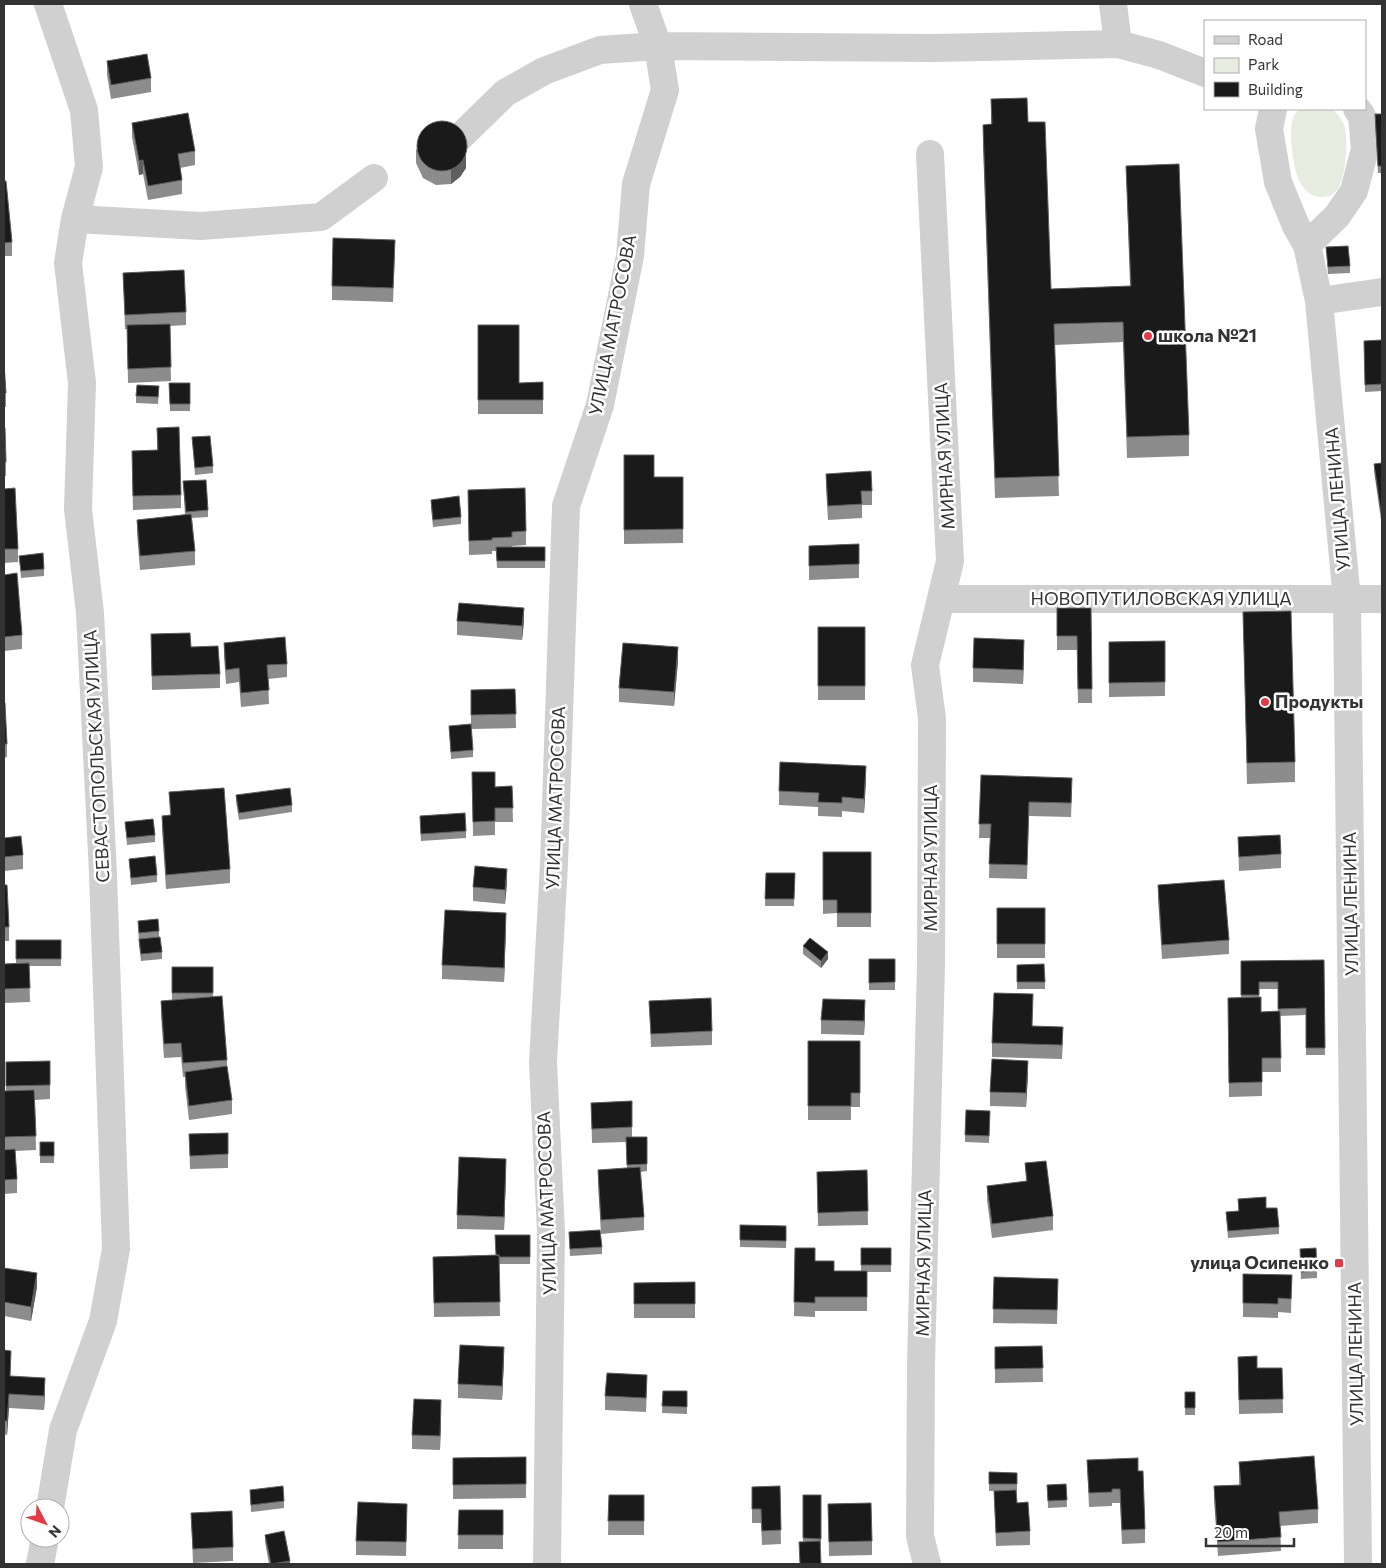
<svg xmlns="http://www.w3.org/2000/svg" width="1386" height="1568" viewBox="0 0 1386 1568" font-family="Commissioner,sans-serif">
<rect width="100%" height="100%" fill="#fff"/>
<path fill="#e6ecdf" d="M1299 109H1333C1337 114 1342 119 1344 125 1349 137 1346 181 1336 191 1332 196 1326 198 1319 197 1299 195 1293 166 1292 148 1291 136 1289 118 1299 109Z"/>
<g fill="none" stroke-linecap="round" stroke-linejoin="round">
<path stroke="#d0d0d0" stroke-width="28" d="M48 4 84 110 89 167 75 219 68 263 82 383 78 509 90 613 103 874 116 1249 103 1321 63 1430 50 1508
M1113 4 1118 44
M1273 109 1269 129 1278 182 1296 226 1307 245 1319 301 1347 600 1358 1564
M459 138 505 93 544 71 600 50 658 46 934 48 1118 44 1159 55 1205 73
M75 219 201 226 321 217 374 178
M1307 245 1337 216 1354 191 1365 149 1362 116 1357 109
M1319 301 1382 292
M941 599H1382
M40 1564 45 1538
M547 1564 551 1232 543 1062 554 864 566 506 600 405 630 256 636 184 665 90 658 46 643 4
M927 1564 920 1536 921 1365 931 964 932 719 925 665 950 561 930 154"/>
</g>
<path fill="#8c8c8c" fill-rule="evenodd" d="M107 61 151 78V92L111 99 107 75Z
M991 99 1028 122 1051 289 1130 286 1126 166 1189 435V456L1127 458 1123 342 1054 345 1059 496 995 498 983 145V125L991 124Z
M1382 114V173H1378L1375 121Z
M132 123 195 151V165L180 168 182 180V194L148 200 143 174 139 175 132 137Z
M416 149 466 168 460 177 451 184 436 185 423 178 416 163Z
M4 181 12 242V256H4Z
M1326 247 1350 266V273L1328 274Z
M395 254 393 302 332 300V286Z
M123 273 186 312V325L170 326 171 381 128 383 127 329H125Z
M478 325 519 383 543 382V414H478Z
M1382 340V391L1365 392 1364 341Z
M4 364 6 393V407H4Z
M169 383H190V411H170Z
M159 393 158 404 136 403V396Z
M157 428 181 495V508L133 510 132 465 157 450Z
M4 429 6 462V476H4Z
M192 437 213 466V473L195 475Z
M624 455 654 477H683V543L624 544Z
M1382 463V520H1381L1374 471V464Z
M826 474 872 491V505H862V518L828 520 826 488Z
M183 481 208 510V517L192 518 195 551V565L140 570 137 533V520L185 515Z
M4 489 18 549V562L4 563Z
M468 490 526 531V545L512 546V547H545V568H497L496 551H492V554L469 555Z
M431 500 461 517V524L433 527 431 507Z
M859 544V578L809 580V546Z
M19 556 44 569V576L21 578Z
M4 575 22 635V649L4 651Z
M1057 608H1091L1092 703H1078L1077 650H1057Z
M1243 612 1295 762V782L1247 784Z
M457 621H524L522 640 457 635Z
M818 627 865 686V700H818Z
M151 634 191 647 220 674V688L152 690Z
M1165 641V696L1109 697V642Z
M224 643 287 664V677L268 679 269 704 241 707 239 682 226 684 224 657Z
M1024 654 1023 684 973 682V668Z
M678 661 674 706 619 702V688Z
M515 689 516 728 471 729V690Z
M4 703 7 744V757L4 758Z
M449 726 473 750V757L451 759Z
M472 772 495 787 512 786 513 822H495V835L473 836Z
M981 775 1072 792 1071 817 1029 816 1027 879 989 878 990 838H979Z
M866 780 864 813 842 811V817L818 816V807L779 805V791Z
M169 792 230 869V883L166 889 162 830V816L170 815Z
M236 795 292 805V812L239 820 236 802Z
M125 822 155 835V842L127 845Z
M420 823 466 831V838L421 841Z
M1238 837 1281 854V868L1239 871Z
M4 838 23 855V869L4 871Z
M823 852H871V927H837V913L823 914Z
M129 859 157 875V882L131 885Z
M766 873H795L794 906H765Z
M507 883 505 904 473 901V887Z
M4 885 9 927V941H4Z
M1158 885 1229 940V954L1162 959 1158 899Z
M997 908H1045V958H997Z
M138 921 159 931V937L162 952V959L141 961 139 946Z
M506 927 504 982 442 979V965Z
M16 940H61V966H29L30 1002 4 1003V964L16 963Z
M803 946 828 959 821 968 803 954Z
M869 959H895V990H869Z
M1324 960 1325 1055H1306V1015L1280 1016 1281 1072H1262V1096L1229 1097 1228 998H1241V961ZM1259 989H1278V1011L1261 1012 1259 997Z
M1017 965 1045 982V989H1017Z
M172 967H213V996L227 1060V1066L232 1100V1114L189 1120 185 1086V1077H183L181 1057 164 1058 161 1015V1001L172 1000Z
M649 1001 712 1031V1045L651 1047Z
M865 1014 864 1035 821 1034V1020Z
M1032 1026 1063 1041 1062 1059 992 1057V1043Z
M808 1041H860V1107H851V1120H808Z
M6 1062 50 1085V1099L35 1100 36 1150 15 1151 17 1179V1193L4 1194V1091H6Z
M1028 1075 1026 1107 990 1106V1092Z
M632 1101V1137L647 1164V1171L641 1172 644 1217V1230L601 1234 598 1184V1170L627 1168 626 1142 592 1143 591 1103Z
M990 1118 989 1143 965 1142V1135Z
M228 1133V1168L190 1169 189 1134Z
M40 1142H54V1163H40Z
M1025 1163 1053 1216V1230L992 1238 987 1200V1186L1026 1181Z
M867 1170 868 1225 818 1226 817 1172Z
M506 1173 504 1230 457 1229V1215Z
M1238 1199 1279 1227V1234L1228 1238 1226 1212 1238 1211Z
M740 1225 786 1226V1248L740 1247Z
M569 1232 602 1247V1254L570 1256Z
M530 1235V1264H499L500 1316 434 1317 433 1257 496 1255Z
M795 1248 815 1261 834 1271H861V1248H891V1272H867V1311H815V1317L794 1316Z
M1300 1256 1317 1271V1278L1301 1279Z
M4 1268 37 1287 31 1321 4 1316Z
M1243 1274 1292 1275 1291 1313 1278 1312V1318L1243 1317Z
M994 1277 1058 1292 1057 1324 993 1323Z
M695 1282V1318H634V1283Z
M1042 1346 1043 1382 995 1383V1347Z
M4 1350 11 1364 10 1376 45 1392 44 1410 9 1408 7 1435 4 1434Z
M1238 1357 1257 1368H1282L1283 1413 1239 1414Z
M504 1361 502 1400 458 1398V1384Z
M647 1389 646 1412 605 1410V1396Z
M663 1391H687V1414L662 1413Z
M1185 1392H1195V1415H1185Z
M441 1414 440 1450 412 1449V1435Z
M526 1457V1498L453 1499V1458Z
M1087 1460 1138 1471 1145 1529V1543L1122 1544 1120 1503H1112V1506L1089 1507Z
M1239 1462 1318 1509V1523L1280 1526 1281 1551 1218 1556 1214 1500V1486L1239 1485Z
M989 1472 1017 1473V1491H1016L1017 1503 1030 1531V1545L996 1546 994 1491H996H989Z
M1066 1484 1067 1507 1048 1508 1047 1485Z
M780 1486 781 1544 762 1545 761 1523H752V1487Z
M250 1490 284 1501V1508L251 1512Z
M609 1495H644V1535H608Z
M803 1495H821V1546L803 1541Z
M828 1504 872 1541V1555L829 1556Z
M459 1510H503V1549H458Z
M191 1513 233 1547V1561L193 1563Z
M407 1517 406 1556 356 1555V1541Z
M265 1535 290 1564H269L265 1542Z"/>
<path fill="#5f5f5f" d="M466 154V168L460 177 451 184V170Z
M143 160V174L139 175V161Z
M524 608V621L522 640V626Z
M1024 640V654L1023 684V670Z
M678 647V661L674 706V692Z
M866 766V780L864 813V799Z
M507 869V883L505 904V890Z
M506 913V927L504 982V968Z
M828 952V959L821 968V961Z
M865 1000V1014L864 1035V1021Z
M1028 1061V1075L1026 1107V1093Z
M506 1159V1173L504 1230V1217Z
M37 1273V1287L31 1321V1307Z
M504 1347V1361L502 1400V1386Z
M45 1378V1392L44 1410V1396Z
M9 1394V1408L7 1435V1421Z
M441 1400V1414L440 1450V1436Z
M290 1561V1564H274Z"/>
<path fill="#1a1a1a" stroke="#5f5f5f" d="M147 54 151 78 111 85 107 61Z
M1027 98 1028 122H1045L1051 289 1131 286 1126 166 1179 164 1189 435 1127 437 1123 322 1054 324 1059 476 995 478 983 125 992 124 991 99Z
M188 113 195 151 178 154 182 180 148 186 143 160 139 161 132 123Z
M1375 114H1382V166H1378Z
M417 146a25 25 0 1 1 50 0a25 25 0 1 1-50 0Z
M4 181H6L12 242 4 243Z
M333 238 395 240 393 288 332 286Z
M1348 246 1350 266 1328 267 1326 247Z
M184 270 186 312 125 315 123 273Z
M170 324 171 367 128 369 127 325Z
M478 325H519V383L543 382V400H478Z
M1382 340V384L1365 385 1364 341Z
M4 364 6 393H4Z
M169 383H190V404H170Z
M137 385 159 386 158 397 136 396Z
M179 427 181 495 133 496 132 451 158 450 157 428Z
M5 428 6 462H4V429Z
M210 436 213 466 195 468 192 437Z
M624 455H654V477H683V529L624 530Z
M1382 463V513H1381L1374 464Z
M871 471 872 491H861L862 504 828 506 826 474Z
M206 480 208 510 186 512 183 481Z
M15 488 18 549H4V489Z
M525 488 526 531 512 532V537L492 538V540L469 541 468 490Z
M459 496 461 517 433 520 431 500Z
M191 514 195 551 140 556 137 520Z
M859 544V564L809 566V546Z
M496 547H545V561H497Z
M43 553 44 569 21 571 19 556Z
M17 573 22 635 4 637V575Z
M459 603 524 608 522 626 457 621Z
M1057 608H1091L1092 689H1078L1077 636H1057Z
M1291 611 1295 762 1247 763 1243 612Z
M818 627H865V686H818Z
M190 633 191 647 218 646 220 674 152 676 151 634Z
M285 637 287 664 267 665 269 690 241 693 239 668 226 670 224 643Z
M974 638 1024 640 1023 670 973 668Z
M1165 641V682L1109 683V642Z
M623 643 678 647 674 692 619 688Z
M515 689 516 714 471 715V690Z
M4 703H5L7 744H4Z
M471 724 473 750 451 752 449 726Z
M780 762 866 766 864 799 842 797V803L818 802 819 793 779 791Z
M472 772H495V787L512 786 513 808H495V821L473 822Z
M981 775 1072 778 1071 803 1029 802 1027 865 989 864 991 824H979Z
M224 788 230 869 166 875 162 816 171 815 169 792Z
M290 788 292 805 239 813 236 795Z
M465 813 466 831 421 834 420 816Z
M153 819 155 835 127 838 125 822Z
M1280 835 1281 854 1239 857 1238 837Z
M21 836 23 855 4 857V838Z
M823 852H871V913H837V900H823Z
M155 856 157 875 131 878 129 859Z
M475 866 507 869 505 890 473 887Z
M766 873H795L794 899H765Z
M1224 880 1229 940 1162 945 1158 885Z
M4 885H7L9 927H4Z
M997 908H1045V944H997Z
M445 910 506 913 504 968 442 965Z
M158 919 159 931 139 933 138 921Z
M160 937 162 952 141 954 139 939Z
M810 938 828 952 821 961 803 946Z
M16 940H61V959H16Z
M869 959H895V982L869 983Z
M1324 960 1325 1048H1306V1008L1278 1009V982H1259V995H1241V961Z
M29 963 30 988 4 989V964Z
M1044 964 1045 982H1017V965Z
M172 967H213V993H172Z
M994 993 1033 994 1032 1026 1063 1027 1062 1045 992 1043Z
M222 996 227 1060 183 1063 181 1043 164 1044 161 1001Z
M1261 997V1012L1280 1011 1281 1058H1262V1082L1229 1083 1228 998Z
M711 998 712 1031 651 1034 649 1001Z
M823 999 865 1000 864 1021 821 1020Z
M808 1041H860V1093H851V1106H808Z
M992 1059 1028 1061 1026 1093 990 1092Z
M50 1061V1085L6 1086V1062Z
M227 1066 232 1100 189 1106 185 1072Z
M34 1090 36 1136 4 1137V1091Z
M632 1101V1127L592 1129 591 1103Z
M966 1110 990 1111 989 1136 965 1135Z
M228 1133V1154L190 1156 189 1134Z
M626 1137H647V1164L627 1165Z
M40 1142H54V1156H40Z
M15 1149 17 1179 4 1180V1150Z
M459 1157 506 1159 504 1217 457 1215Z
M1046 1161 1053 1216 992 1224 987 1186 1027 1181 1025 1163Z
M640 1167 644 1217 601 1220 598 1170Z
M867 1170 868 1211 818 1213 817 1172Z
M1266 1197V1208H1277L1279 1227 1228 1231 1226 1212 1239 1211 1238 1199Z
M740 1225 786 1226V1241L740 1240Z
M600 1230 602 1247 570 1249 569 1232Z
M495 1235H530V1257H499V1255H496Z
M795 1248H815V1261H834V1271H867V1297H815V1303L794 1302Z
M861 1248H891V1265H861Z
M1316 1248 1317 1271 1301 1272 1300 1249Z
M499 1255 500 1302 434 1303 433 1257Z
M4 1268 37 1273 31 1307 4 1302Z
M1243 1274 1292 1275 1291 1299 1278 1298V1304L1243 1303Z
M994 1277 1058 1279 1057 1310 993 1309Z
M695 1282V1304H634V1283Z
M460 1345 504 1347 502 1386 458 1384Z
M1042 1346 1043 1368 995 1369V1347Z
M4 1350 11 1351 10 1376 45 1378 44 1396 9 1394 7 1421H4Z
M1257 1356V1368H1282L1283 1399 1239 1400 1238 1357Z
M607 1373 647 1375 646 1398 605 1396Z
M663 1391H687V1407L662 1406Z
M1185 1392H1195V1408H1185Z
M414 1399 441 1400 440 1436 412 1435Z
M1314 1456 1318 1509 1279 1512 1281 1537 1218 1542 1214 1486 1241 1485 1239 1462Z
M526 1457V1484L453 1485V1458Z
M1138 1458V1471H1143L1145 1529 1122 1530 1120 1489H1112V1492L1089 1493 1087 1460Z
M989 1472 1017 1473V1484H989Z
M1066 1484 1067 1500 1048 1501 1047 1485Z
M283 1486 284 1501 251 1505 250 1490Z
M780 1486 781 1530 762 1531 761 1509H752V1487Z
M1016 1490 1017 1503 1028 1502 1030 1531 996 1533 994 1491Z
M609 1495H644V1521H608Z
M803 1495H821V1539L803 1538Z
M358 1502 407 1504 406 1542 356 1541Z
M871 1503 872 1541 829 1542 828 1504Z
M459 1510H503V1535H458Z
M232 1511 233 1547 193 1549 191 1513Z
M284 1531 290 1561 271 1564 265 1535Z
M820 1541 821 1564H800L799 1542Z"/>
<g fill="#e63946" stroke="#fff" stroke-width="2">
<circle cx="1148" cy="336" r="5"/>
<circle cx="1265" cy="702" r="5"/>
<rect x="1334" y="1258" width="10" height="10" rx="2.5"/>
</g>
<g text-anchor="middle" stroke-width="5" stroke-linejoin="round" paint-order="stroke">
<g font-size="18" fill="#333" stroke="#fff">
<text transform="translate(613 325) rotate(-79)" y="6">УЛИЦА МАТРОСОВА</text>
<text transform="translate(945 456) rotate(-93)" y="6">МИРНАЯ УЛИЦА</text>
<text transform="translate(1338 499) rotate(-95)" y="6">УЛИЦА ЛЕНИНА</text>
<text x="1161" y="605">НОВОПУТИЛОВСКАЯ УЛИЦА</text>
<text transform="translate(97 756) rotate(-93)" y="6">СЕВАСТОПОЛЬСКАЯ УЛИЦА</text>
<text transform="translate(556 798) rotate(-88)" y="6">УЛИЦА МАТРОСОВА</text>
<text transform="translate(931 858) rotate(-90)" y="6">МИРНАЯ УЛИЦА</text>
<text transform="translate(1351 904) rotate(-91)" y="6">УЛИЦА ЛЕНИНА</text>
<text transform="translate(547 1203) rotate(-92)" y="6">УЛИЦА МАТРОСОВА</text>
<text transform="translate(924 1263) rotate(-89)" y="6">МИРНАЯ УЛИЦА</text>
<text transform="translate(1356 1354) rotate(-91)" y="6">УЛИЦА ЛЕНИНА</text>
</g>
<g font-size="18" font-weight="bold" fill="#333" stroke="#fff" text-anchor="start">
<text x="1158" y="342">школа №21</text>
<text x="1275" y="708">Продукты</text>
<text x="1329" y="1269" text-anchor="end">улица Осипенко</text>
</g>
</g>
<rect width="1386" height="1568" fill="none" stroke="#333333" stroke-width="10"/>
<rect x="1204" y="20" width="162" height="90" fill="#ffffff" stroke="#adadad"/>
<rect x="1214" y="36" width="25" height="8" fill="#d0d0d0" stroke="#adadad"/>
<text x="1248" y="45" font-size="15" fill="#333333">Road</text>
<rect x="1214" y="58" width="25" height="15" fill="#e6ecdf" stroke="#adadad"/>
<text x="1248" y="70" font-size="15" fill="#333333">Park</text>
<rect x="1214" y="82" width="25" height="15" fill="#1a1a1a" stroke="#adadad"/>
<text x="1248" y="95" font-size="15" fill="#333333">Building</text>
<g transform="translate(45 1523) rotate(131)"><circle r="24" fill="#ffffff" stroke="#adadad"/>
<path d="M0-4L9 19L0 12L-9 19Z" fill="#e63946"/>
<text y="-8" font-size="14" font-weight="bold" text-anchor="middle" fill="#333333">N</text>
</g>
<path d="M1206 1538v8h88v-8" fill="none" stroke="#333333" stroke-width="2.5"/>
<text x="1214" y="1538" font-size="15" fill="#333333" stroke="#ffffff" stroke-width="4" paint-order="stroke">20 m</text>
</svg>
